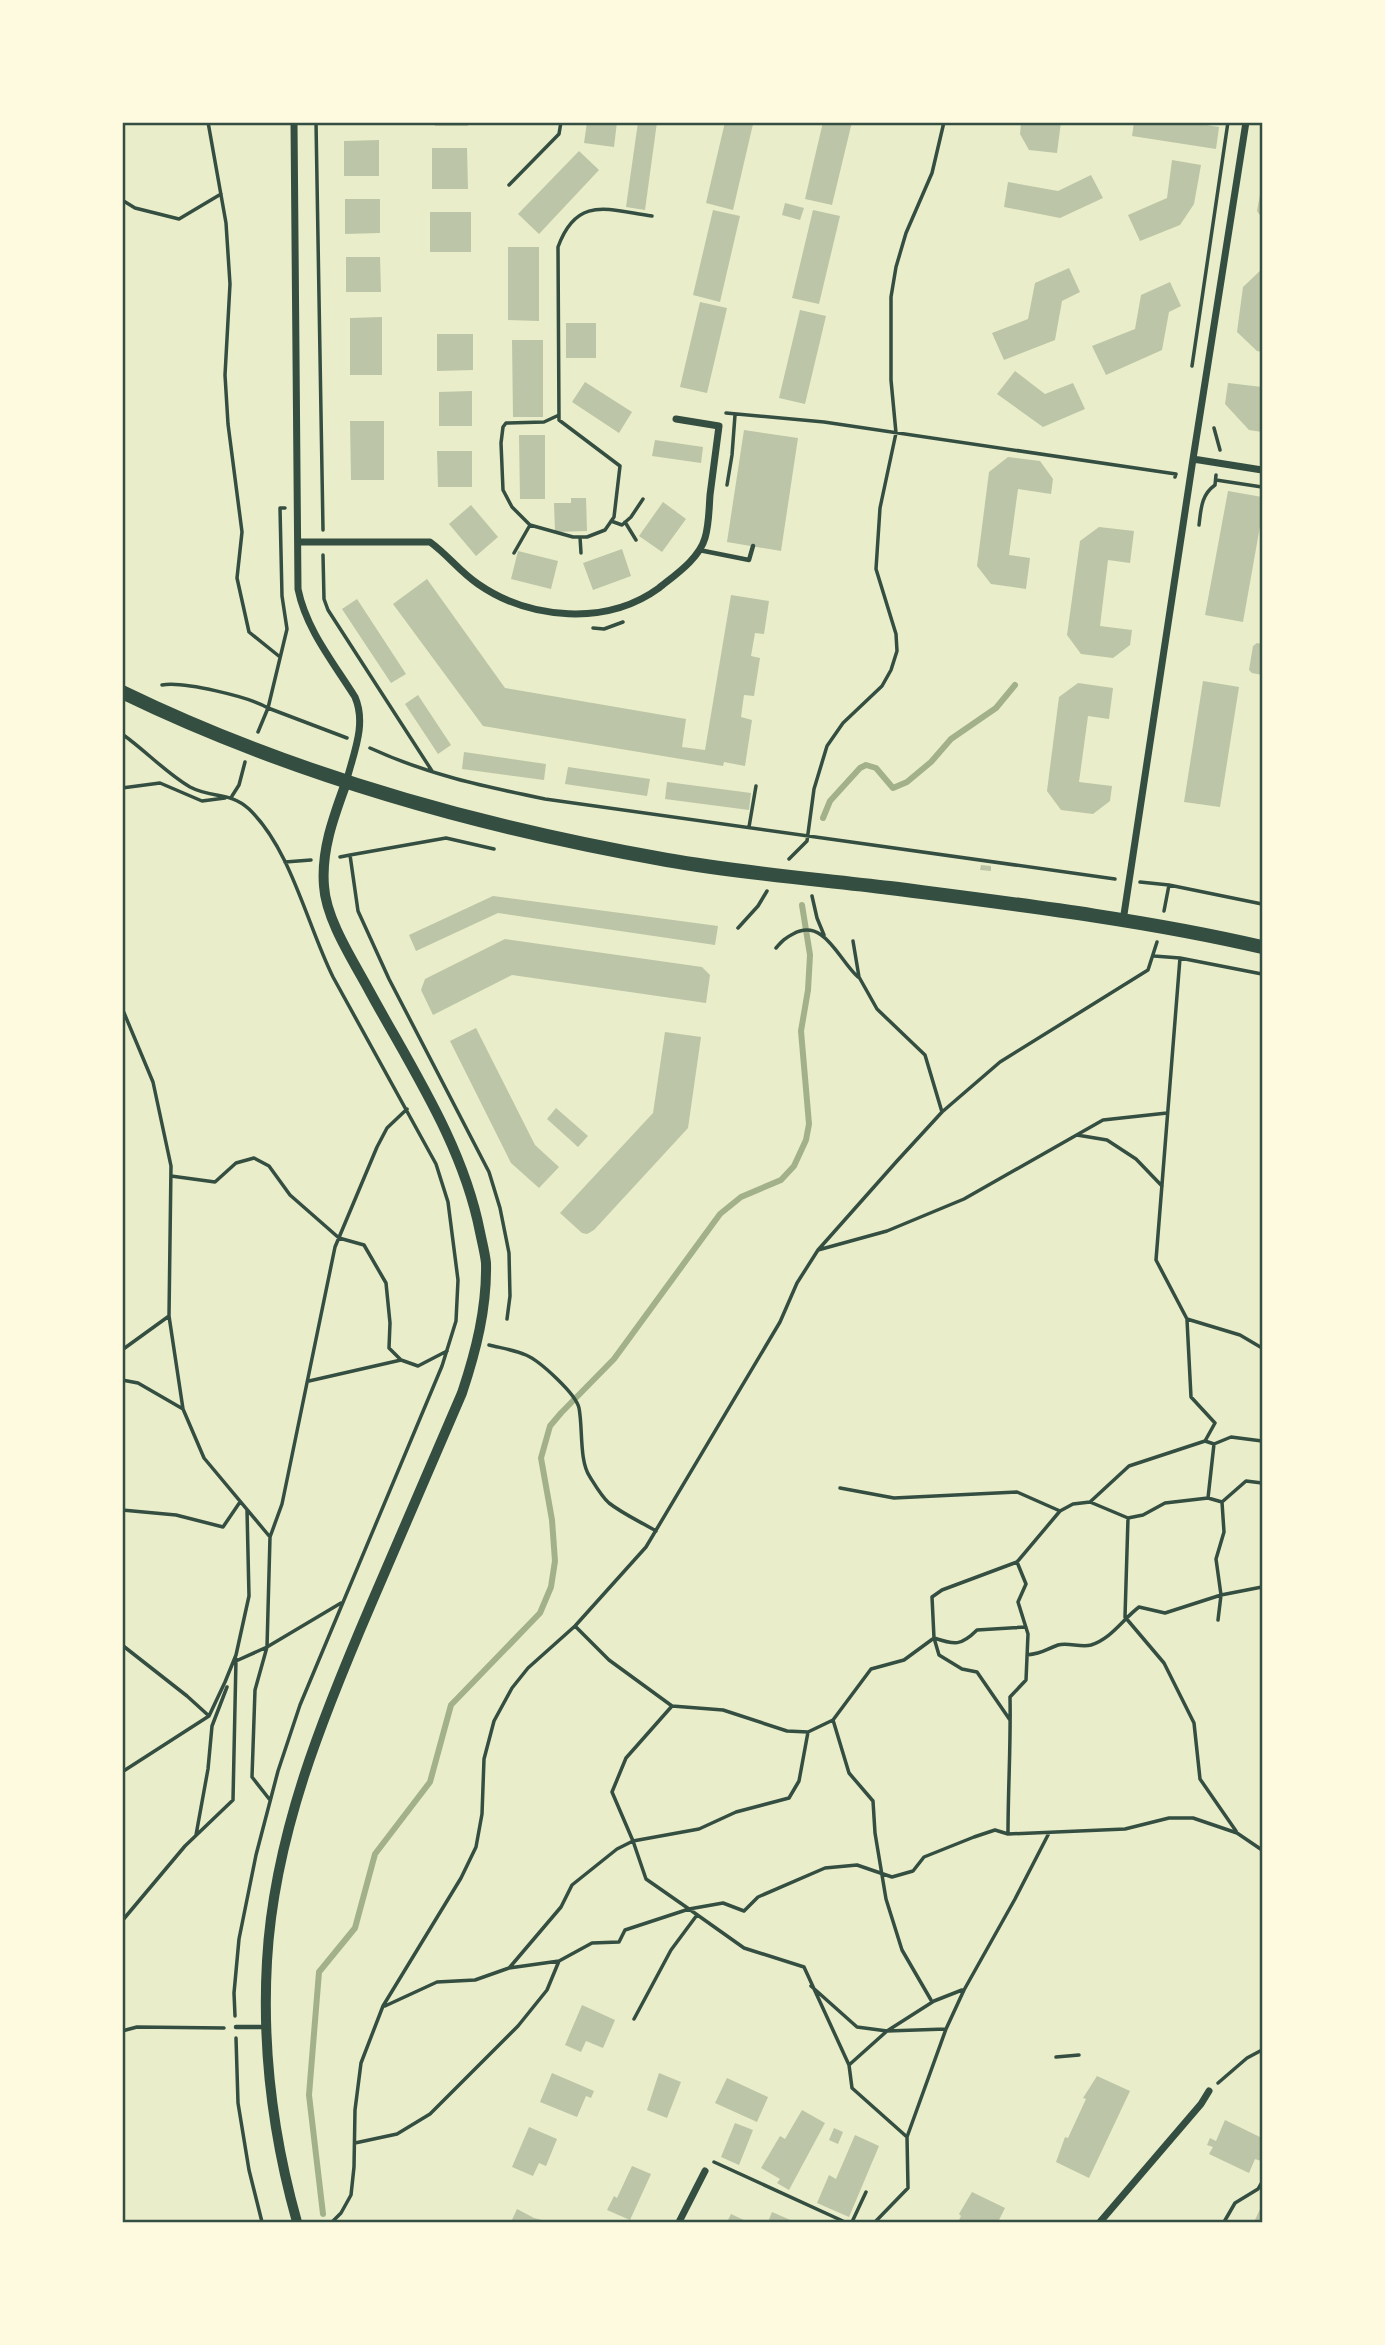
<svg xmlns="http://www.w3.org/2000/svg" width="1385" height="2345" viewBox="0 0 1385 2345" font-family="Cabin,sans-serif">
<rect width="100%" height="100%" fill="#e9edc9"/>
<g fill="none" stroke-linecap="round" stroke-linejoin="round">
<path stroke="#a3b18a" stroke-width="6" d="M823 818 830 801 860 768 866 765 876 768 893 788 907 782 931 762 951 739 996 708 1015 685
M323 2214 309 2095 319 1972 355 1928 375 1854 430 1782 451 1705 540 1613 551 1587 555 1561 552 1520 541 1458 550 1426 561 1413 614 1359 720 1214 741 1197 781 1180 794 1166 806 1140 809 1124 801 1031 808 990 810 955 802 905"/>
</g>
<path fill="#bcc5a7" d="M435 122H468V126H435Z
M587 122H617L614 147 584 143Z
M638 122H657L645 210 626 207Z
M725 122 753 124 733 210 706 203Z
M823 122H852L832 205 805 199Z
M1021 122H1061L1057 153 1029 150 1020 134Z
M1134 122H1187L1219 127 1216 149 1132 136Z
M379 140V176H344V141Z
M432 148H467L468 189H432Z
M579 151 599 170 539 234 518 214Z
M1172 160 1201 165 1194 204 1180 225 1140 241 1128 215 1167 198Z
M1091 175 1103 198 1060 218 1004 207 1008 182 1058 191Z
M1261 189H1262V218L1257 211Z
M345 199H380V233L345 234Z
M785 203 804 208 800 220 782 215Z
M713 210 740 216 720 302 693 295Z
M813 210 840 216 819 304 792 298Z
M430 212H471V252H430Z
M508 247H539V321L508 320Z
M346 257H380L381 292H346Z
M1069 268 1080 292 1062 301 1055 340 1004 360 992 333 1028 319 1035 283Z
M1262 269V352L1257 351 1237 332 1243 287Z
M1170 282 1181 306 1169 312 1162 350 1106 375 1092 346 1135 329 1141 295Z
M700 302 727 308 707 393 680 387Z
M800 310 826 316 805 404 779 398Z
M382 317V375H350V318Z
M566 323H596V358H566Z
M437 334H473V370L437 371Z
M512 340H543V417H513Z
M1015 371 1045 394 1073 383 1085 409 1043 427 997 394Z
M585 382 632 412 619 433 572 402Z
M1228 383 1262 387V432L1249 430 1225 404Z
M472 391V426H439V392Z
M350 421H384V480H351Z
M744 430 798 438 781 551 727 542Z
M519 435H545V499H520Z
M655 440 703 447 701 463 652 456Z
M437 451H472V487H438Z
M1008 457 1040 461 1053 479 1051 494 1018 489 1009 555 1030 558 1026 589 991 584 977 566 989 472Z
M1228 491 1262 497V515L1243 622 1205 615Z
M571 498H586L587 531 555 532 554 503H571Z
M663 502 686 519 662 552 639 536Z
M471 505 498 537 476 556 449 524Z
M1099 527 1134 531 1130 563 1108 560 1100 626 1132 630 1130 645 1113 658 1081 654 1067 635 1080 541Z
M622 549 631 576 593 590 583 563Z
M518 551 558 561 551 589 511 579Z
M427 579 505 688 686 719 682 747 705 750 731 595 769 601 764 634 755 633 751 656 760 658 754 696 744 695 741 717 752 720 745 766 724 762 723 766 483 726 393 604Z
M357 599 406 674 391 683 342 609Z
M1257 643 1262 644V675L1252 673 1249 670 1253 646Z
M1203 681 1239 687 1220 807 1184 802Z
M1078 683 1113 688 1109 719 1088 716 1079 782 1112 786 1110 801 1093 814 1061 810 1047 791 1059 697Z
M418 695 451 745 438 754 405 704Z
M464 752 546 764 544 780 462 769Z
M568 767 650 779 647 796 565 784Z
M667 782 751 793 749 810 665 799Z
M981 865 991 866V871L980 870Z
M493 896 718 926 715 945 498 913 416 951 409 935Z
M505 939 702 967 710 975 706 1003 512 975 433 1015 421 990 425 979Z
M476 1028 535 1145 559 1167 539 1188 511 1163 450 1041Z
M665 1032 701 1037 688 1128 594 1230 587 1234 582 1233 560 1213 653 1113Z
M556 1108 588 1136 578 1147 547 1119Z
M582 2005 615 2020 603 2048 586 2041 581 2052 565 2045Z
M552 2073 594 2091 591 2098 586 2096 577 2117 540 2102Z
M659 2073 681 2082 667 2118 647 2110Z
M1097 2076 1130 2091 1089 2178 1056 2162 1065 2137 1068 2138 1086 2099 1083 2098Z
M727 2078 768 2097 757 2122 715 2103Z
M802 2110 825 2123 789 2190 777 2183 780 2179 761 2168 780 2136 785 2139Z
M1225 2120 1262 2138 1260 2149 1262 2150V2158L1261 2161 1255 2159 1249 2173 1209 2154 1213 2147 1207 2145 1210 2138 1216 2141Z
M735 2123 753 2130 739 2165 721 2157Z
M529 2127 557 2139 546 2166 539 2163 533 2176 512 2167Z
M834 2128 843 2132 838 2144 829 2140Z
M855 2135 879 2146 849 2217 817 2203 829 2175 836 2179Z
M632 2166 651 2174 630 2220 607 2210 614 2196 617 2198Z
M972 2192 1005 2208 998 2222H958L961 2216 959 2214Z
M1262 2205V2222H1254Z
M517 2209 534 2218 550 2222H511Z
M772 2212 795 2222H768Z
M731 2214 748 2222H727Z"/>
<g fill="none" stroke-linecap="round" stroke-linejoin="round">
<path stroke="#344e41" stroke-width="3.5" d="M208 122 226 223 230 284 225 375 228 424 242 532 237 578 249 632 280 657
M316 122 323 530
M509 185 559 134 561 122
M122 200 135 208 179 219 221 194
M1192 366 1228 122
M726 413 824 422 1176 474 1175 477
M559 415 544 422 506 423 503 427 501 443 503 490 512 507 530 525 573 537H587L605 530 614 517 620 466 559 420 558 247C577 195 608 210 652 216
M1214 428 1220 450
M1216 480 1262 487
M727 485 732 455 735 415
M611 521 622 525 631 517 643 499
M625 522 636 540
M1199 525C1201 509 1201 495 1215 485L1216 475
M580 537 581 553
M514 553 530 525
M323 555 324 599 328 610 432 771
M593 628 604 629 623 622
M162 685C183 681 250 697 268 708L347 738
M258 732 268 708 287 629 282 596 280 508H285
M122 734C145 750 166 773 190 787 213 799 229 791 249 809 291 849 307 925 333 977L436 1164 448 1202 458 1280 456 1321 442 1366 300 1705 278 1771 256 1855 239 1939 234 1993 235 2016
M370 748C429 775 482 786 545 799L1115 879
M122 788 160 783 202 801 225 798
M232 796 239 785 245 762
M749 827 756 786
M350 855 446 838 494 849
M340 857 350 855 358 911 389 979 489 1172 500 1208 509 1253 510 1296 507 1319
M789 859 807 841 814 789 827 746 843 723 882 686 891 670 897 651 896 634 876 569 880 508 896 433 891 380V297L896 267 906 233 932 173 944 122
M285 862 311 860
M1140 882 1169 885 1262 904
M812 896 817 918 824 935
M1164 911 1169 885
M738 928 758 906 767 891
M853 941 859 977 877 1009 925 1055 942 1112
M776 948C782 941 785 938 793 934 824 917 838 959 858 977
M1154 956 1180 958 1262 974
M1180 958 1156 1260 1187 1319 1240 1335 1262 1348
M122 1008 153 1082 171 1166 169 1316 183 1409 204 1458 270 1537 267 1647 255 1690 252 1777 270 1800
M1077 1135 1107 1140 1136 1159 1162 1186
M171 1176 215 1182 236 1163 254 1158 269 1166 290 1195 339 1238 364 1245 386 1283 390 1323 389 1348 401 1360
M818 1250 887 1231 964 1199 1103 1120 1167 1113
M1187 1320 1191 1397 1215 1423 1205 1441 1214 1444 1208 1498
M489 1345C501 1348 515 1350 526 1355 540 1361 576 1394 579 1408 583 1428 579 1461 590 1477 595 1485 602 1497 609 1503 623 1514 641 1522 656 1531
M122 1350 169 1316
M122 1380 138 1383 183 1409
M309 1381 401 1360 418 1366 447 1351
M1214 1444 1231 1437 1262 1441
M840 1488 894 1498 1017 1492 1060 1511
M1090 1502 1129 1466 1205 1441
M122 1510 176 1515 223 1527 240 1502
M1128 1518 1125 1617 1164 1663 1194 1723 1200 1779 1236 1831
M270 1537 282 1504 335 1247 377 1147 387 1128 407 1109
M1218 1620 1221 1595 1216 1559 1224 1532 1222 1502
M575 1626 609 1660 672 1706 723 1710 787 1731 808 1732 833 1720 871 1669 904 1660 934 1638 932 1597 942 1590 1017 1562 1060 1511 1073 1504 1090 1502 1128 1518 1143 1515 1165 1503 1208 1498 1222 1502 1246 1481 1262 1483
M934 1638 939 1655 962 1669 977 1672 1010 1720
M934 1638C955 1645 961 1646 977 1630L1026 1627
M122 1645 187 1696 209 1716
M1027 1655C1044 1653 1044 1650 1058 1645 1068 1642 1081 1648 1091 1645 1112 1638 1122 1620 1139 1607L1165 1613 1221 1595 1262 1587
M236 1661 267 1647 341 1603
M672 1706 626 1758 612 1792 633 1841 646 1879 689 1909 723 1903 744 1911 758 1897 825 1868 857 1865 892 1877 913 1871 924 1857 974 1837 995 1830 1008 1834 1125 1829 1169 1818H1193L1237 1833 1262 1850
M833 1720 849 1773 873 1801 875 1833 886 1899 902 1950 931 2000
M122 1772 209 1716 225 1682 236 1655 249 1596 247 1510
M1008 1834C1008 1788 1011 1743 1010 1697L1026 1680 1028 1634 1018 1602 1026 1584 1017 1562
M196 1835 208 1769 212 1726 227 1687
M122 1921 185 1846 233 1800 236 1659
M510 1967 561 1907 572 1885 617 1849 633 1841 699 1829 736 1812 789 1798 799 1781 808 1732
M811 1986 857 2027 887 2031 934 2001 962 1990
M385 2006 437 1982 475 1980 509 1968 559 1961 592 1943 619 1942 625 1930 689 1909 744 1948 804 1967 849 2065 852 2088 907 2137 908 2188 875 2222
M634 2019 671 1950 697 1915
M122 2031 137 2027 224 2028
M236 2038 238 2103 249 2170 262 2222
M1056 2057 1079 2055
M849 2065 887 2031 946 2029
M1218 2083 1247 2058 1262 2050
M907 2137 946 2029 964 1990 1015 1899 1049 1833
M355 2143 397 2134 430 2114 518 2026 547 1990 559 1961
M714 2162 845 2222
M332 2222 341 2213 351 2195 354 2167 355 2110 361 2063 383 2006 461 1878 476 1847 482 1814 484 1759 494 1721 512 1688 528 1668 575 1626 646 1547 780 1322 797 1283 818 1250 897 1161 942 1112 1000 1062 1148 970 1157 942
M852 2222 866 2192
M1224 2222 1235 2203 1258 2189 1262 2182"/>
<path stroke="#344e41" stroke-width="4.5" d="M699 550 749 560 753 546
M236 2027H266"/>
<path stroke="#344e41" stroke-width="7" d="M294 122 298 589C306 629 333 662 355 697 367 725 353 754 346 783
M1193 459 1246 122
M298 542H430C448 555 460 572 478 584 530 620 607 626 659 588 675 575 699 559 705 538 709 525 709 509 710 495 713 472 716 449 719 426L676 419
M1123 921 1193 459 1262 470
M679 2222 705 2171
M1100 2222 1201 2104 1209 2091"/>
<path stroke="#344e41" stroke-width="10" d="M297 2222C273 2137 262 2050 267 1961 274 1835 323 1716 372 1602 402 1533 432 1463 462 1393 476 1351 487 1308 486 1263 485 1253 482 1242 480 1232 463 1145 412 1069 370 992 354 962 326 920 324 886 321 850 334 816 346 783"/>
<path stroke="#344e41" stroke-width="14" d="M122 692C295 776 479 827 667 860 741 873 816 879 890 888 1014 904 1141 919 1262 947"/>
</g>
<rect width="1385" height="2345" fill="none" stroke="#fefae0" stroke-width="248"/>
<rect x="124" y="124" width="1137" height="2097" fill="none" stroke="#344e41" stroke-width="2.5"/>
</svg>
